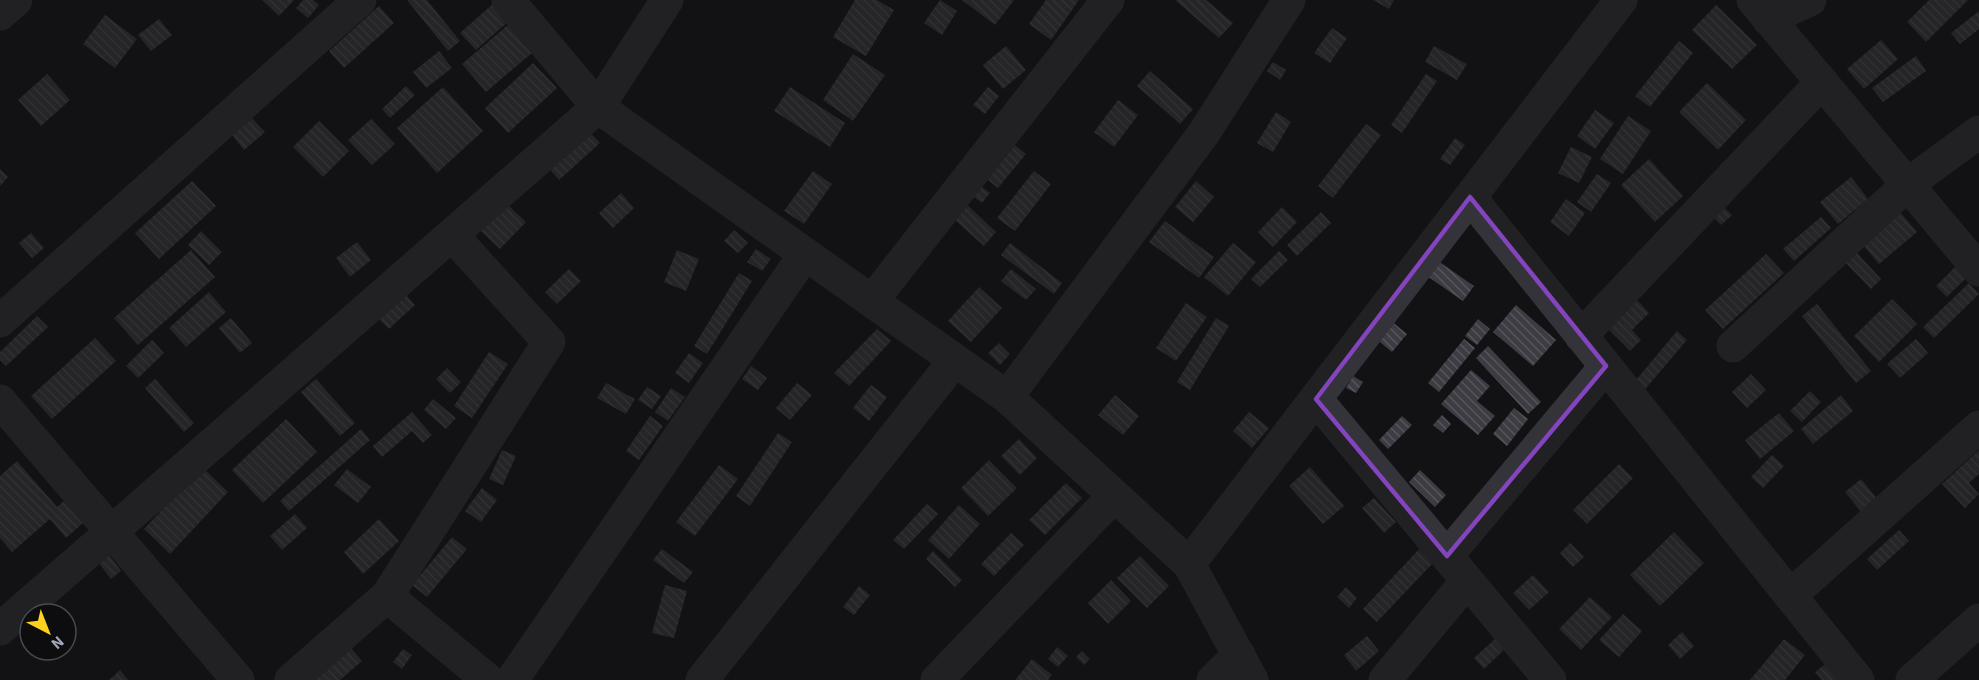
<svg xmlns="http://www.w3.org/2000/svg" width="1979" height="680" viewBox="0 0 1979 680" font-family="'Source Sans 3',sans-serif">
<defs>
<pattern id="building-back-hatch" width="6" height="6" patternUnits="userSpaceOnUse" patternTransform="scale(1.5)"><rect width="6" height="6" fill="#3c3c42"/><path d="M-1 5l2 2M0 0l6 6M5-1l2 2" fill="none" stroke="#55555b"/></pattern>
</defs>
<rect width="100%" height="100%" fill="#121214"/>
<path fill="url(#building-back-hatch)" d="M262 0H294L279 16Z
M303 0H313L319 5 308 18 296 8Z
M407 0H427L460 41 448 51Z
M855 0H877L894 10 866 56 833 37Z
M940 0 957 11 942 35 924 23Z
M962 0H1014L995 25Z
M1046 0H1079L1051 40 1029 24Z
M1175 0H1206L1233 23 1219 38Z
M1373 0H1394L1389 9Z
M1929 0H1968L1926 42 1907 22Z
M494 3 510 20 476 50 460 33Z
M1716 5 1757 45 1732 69 1692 30Z
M379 6 394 23 344 68 329 51Z
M1979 11V29L1960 44 1951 33Z
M105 15 137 39 115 68 83 44Z
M159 19 172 35 151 51 138 35Z
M515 19 539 47 486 92 462 64Z
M1332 28 1347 38 1330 63 1314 53Z
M1881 40 1898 59 1864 89 1847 69Z
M1679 41 1693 53 1650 107 1635 96Z
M1006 46 1026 70 1003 89 983 65Z
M1434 46 1467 64 1457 80 1425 62Z
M439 51 452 68 426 88 413 72Z
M853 54 885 75 853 121 823 100Z
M1916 56 1926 71 1883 102 1872 88Z
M1273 62 1286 70 1280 80 1267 71Z
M533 63 557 88 508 133 485 108Z
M1150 71 1193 109 1180 124 1137 86Z
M47 74 70 100 41 126 18 100Z
M1426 74 1437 81 1402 133 1391 125Z
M1707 83 1746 120 1718 150 1679 112Z
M406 86 415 95 390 118 382 109Z
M443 87 483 131 437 173 397 128Z
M790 87 845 123 830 147 774 111Z
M988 87 999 96 985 114 973 105Z
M1118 100 1138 115 1114 147 1094 132Z
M1595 110 1614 123 1595 149 1577 136Z
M1276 112 1291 122 1273 152 1257 143Z
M1628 116 1651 131 1623 174 1600 159Z
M252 118 265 132 244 150 232 135Z
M371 119 395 144 372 165 348 140Z
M319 121 349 151 323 177 293 147Z
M1366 124 1381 135 1333 198 1318 186Z
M587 129 600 143 559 180 546 165Z
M1455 138 1465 145 1450 165 1440 159Z
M1007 139 1026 154 998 188 979 173Z
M1571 147 1592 157 1579 183 1558 173Z
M1649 159 1683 196 1655 222 1621 185Z
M0 169 8 177 0 186Z
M813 171 832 184 804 224 784 211Z
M1034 171 1051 184 1015 231 997 218Z
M1597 174 1611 183 1591 212 1577 202Z
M1851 177 1868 199 1838 224 1820 202Z
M192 181 216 206 159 259 135 233Z
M1196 181 1214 197 1193 222 1175 207Z
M978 184 990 193 982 203 970 194Z
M621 193 634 208 613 228 599 213Z
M958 196 996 232 984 246 945 211Z
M1566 199 1585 213 1569 236 1550 222Z
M506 203 526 222 500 249 480 230Z
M1895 206 1917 232 1879 264 1857 238Z
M1282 207 1297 222 1273 247 1258 232Z
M1724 207 1732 215 1721 225 1713 217Z
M1321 212 1331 223 1297 256 1287 245Z
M1821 217 1831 228 1794 261 1783 249Z
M1165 221 1214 257 1199 278 1149 242Z
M734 230 748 243 738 253 724 241Z
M201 231 222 252 209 265 188 245Z
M31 233 44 248 32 258 19 243Z
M357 242 371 260 350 277 336 258Z
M1010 243 1062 283 1054 294 1001 255Z
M1233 243 1256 262 1228 296 1204 277Z
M756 249 771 259 762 271 747 262Z
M191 250 215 277 138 345 114 318Z
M677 250 699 259 686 291 664 282Z
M1279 251 1288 260 1260 287 1251 279Z
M1856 252 1881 279 1871 289 1845 262Z
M1766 254 1784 273 1723 329 1705 310Z
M1438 261 1474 286 1463 301 1427 276Z
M1957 265 1968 276 1947 297 1936 286Z
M569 269 581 281 557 304 545 292Z
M1011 269 1036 289 1026 300 1001 281Z
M739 273 752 281 707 354 694 346Z
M1969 283 1979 294 1934 338 1923 327Z
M979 287 1002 308 971 342 948 321Z
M209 292 226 312 186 347 169 328Z
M405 294 415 305 389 329 378 318Z
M1892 299 1917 324 1879 362 1854 336Z
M1637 300 1649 313 1632 330 1641 340 1630 351 1608 329Z
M1186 303 1207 317 1176 361 1156 348Z
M1817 304 1871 371 1856 383 1802 316Z
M1516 305 1556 340 1533 366 1493 332Z
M37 316 48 327 6 366 0 360V352Z
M231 318 252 343 240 353 219 328Z
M1216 318 1229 326 1190 390 1177 382Z
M1478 319 1490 329 1477 345 1465 336Z
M1390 320 1407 334 1392 352 1375 338Z
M877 329 891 341 849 386 834 373Z
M1677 331 1687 340 1641 394 1631 386Z
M95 338 116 361 52 419 31 396Z
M1464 339 1475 348 1439 392 1428 383Z
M1916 339 1928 353 1900 378 1887 364Z
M152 340 164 353 138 378 126 366Z
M999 343 1010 354 1000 365 988 353Z
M1488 346 1541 402 1528 414 1476 358Z
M489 352 508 364 472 418 454 406Z
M689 353 703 363 689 383 675 373Z
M751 366 767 378 758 390 742 379Z
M447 368 461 382 450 393 436 379Z
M1471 370 1490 386 1477 401 1495 416 1478 435 1441 404Z
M1751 374 1766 390 1747 408 1732 392Z
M1353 376 1363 382 1356 393 1346 388Z
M155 379 194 423 184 432 145 388Z
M316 379 355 423 340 436 301 392Z
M606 383 635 399 626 414 597 398Z
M797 383 812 395 790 420 776 408Z
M871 385 887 397 869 421 853 408Z
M647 387 661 396 652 409 638 400Z
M671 388 685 397 668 421 655 412Z
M1810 391 1821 402 1802 422 1790 411Z
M1115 395 1139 416 1123 435 1098 415Z
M1841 395 1853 411 1813 444 1801 429Z
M433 399 456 418 446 429 424 410Z
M1514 408 1528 419 1507 446 1493 434Z
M412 412 432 435 423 443 412 431 382 457 373 446Z
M1249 412 1269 428 1252 448 1233 431Z
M1779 413 1794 431 1760 459 1745 440Z
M1442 415 1451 424 1443 433 1433 425Z
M650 416 663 426 639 460 626 451Z
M1402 416 1412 425 1388 449 1379 440Z
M286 419 317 452 263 503 232 470Z
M361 429 370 440 289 511 280 501Z
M778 433 792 442 750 506 736 496Z
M1019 439 1037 458 1020 475 1001 456Z
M502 450 516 456 503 485 489 479Z
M1979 450V474L1969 483 1979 494 1965 508 1942 484Z
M1772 455 1784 466 1763 488 1751 477Z
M989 460 1017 488 988 516 961 488Z
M17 461 57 507 65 500 84 522 66 538 50 519 12 552 0 538V476Z
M1619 464 1633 478 1587 524 1573 510Z
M719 465 738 479 695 536 676 522Z
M202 467 228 492 170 554 144 529Z
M1310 467 1344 506 1323 524 1289 486Z
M347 469 371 487 358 503 334 485Z
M1420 470 1446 495 1435 507 1409 482Z
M1861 479 1879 501 1863 514 1845 492Z
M1066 483 1082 498 1045 535 1029 520Z
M482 488 497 500 481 522 465 511Z
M1374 498 1396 522 1384 533 1362 508Z
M927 504 938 514 904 549 893 540Z
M959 505 980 524 949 559 928 540Z
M295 514 307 528 282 550 270 536Z
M379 519 399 541 363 574 344 552Z
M1899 530 1909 541 1877 570 1867 559Z
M1674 532 1704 563 1660 606 1630 575Z
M1011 533 1024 545 994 576 981 564Z
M452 537 467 549 427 597 412 585Z
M1570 543 1584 557 1573 567 1560 553Z
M662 549 693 572 684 583 653 560Z
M1419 549 1433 563 1377 622 1363 609Z
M933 551 962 580 955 587 926 559Z
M109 555 121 571 111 579 98 562Z
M1140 556 1169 586 1147 608 1117 578Z
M1533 575 1549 592 1529 610 1513 593Z
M1111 580 1131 601 1108 624 1088 603Z
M665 585 687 591 674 638 652 633Z
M859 586 870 595 854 615 843 607Z
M1346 587 1357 598 1349 608 1337 597Z
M1590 597 1612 617 1581 650 1559 629Z
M1623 614 1642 631 1619 657 1599 640Z
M1682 632 1694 646 1680 659 1668 645Z
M1367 636 1379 651 1356 671 1344 655Z
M1497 637 1507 647 1484 669 1474 658Z
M1784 639 1805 655 1785 680H1750Z
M350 647 362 661 340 680H312Z
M1057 647 1068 656 1058 667 1048 659Z
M403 649 412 655 402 669 393 662Z
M1082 651 1090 659 1084 665 1076 657Z
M1032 659 1052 675 1048 680H1015Z
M1828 662 1842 680H1822L1815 672Z
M120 670 128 680H109Z"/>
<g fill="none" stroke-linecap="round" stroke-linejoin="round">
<path stroke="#333339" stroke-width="33" d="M508 0 598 107 1007 397 1189 564 1252 680
M1753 0 1979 270
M0 14 16 0
M1768 19 1810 0
M1470 197 1858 680
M872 301 1108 0
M0 321 360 0
M1581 336 1822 82
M1733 346 1908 184 1979 132
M1007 397 1204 133 1289 0
M1316 399 1550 680
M0 401 238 680
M1447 556 1606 366
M1189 564 1621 0
M387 596 488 680
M1790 596 1979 427
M0 629 598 107 667 0
M291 680 387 596 549 342 452 235
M512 680 805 254
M702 680 955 360
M937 680 1114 496
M1213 680 1239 655
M1385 680 1467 581
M1912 680 1979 620"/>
</g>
<path d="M0 0H1979V680H0ZM1470 197 1606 366 1447 556 1316 399Z" fill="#121214" fill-opacity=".55" fill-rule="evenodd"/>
<path fill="none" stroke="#8344bd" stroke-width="4.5" stroke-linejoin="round" d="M1470 197 1606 366 1447 556 1316 399Z"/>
<g transform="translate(48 632) rotate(138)"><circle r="28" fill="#0d0d0f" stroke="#494a52" stroke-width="1.5"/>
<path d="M0-4.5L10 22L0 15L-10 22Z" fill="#ffd11f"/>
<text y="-9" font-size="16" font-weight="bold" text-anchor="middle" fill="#a2a6b6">N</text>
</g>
</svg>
